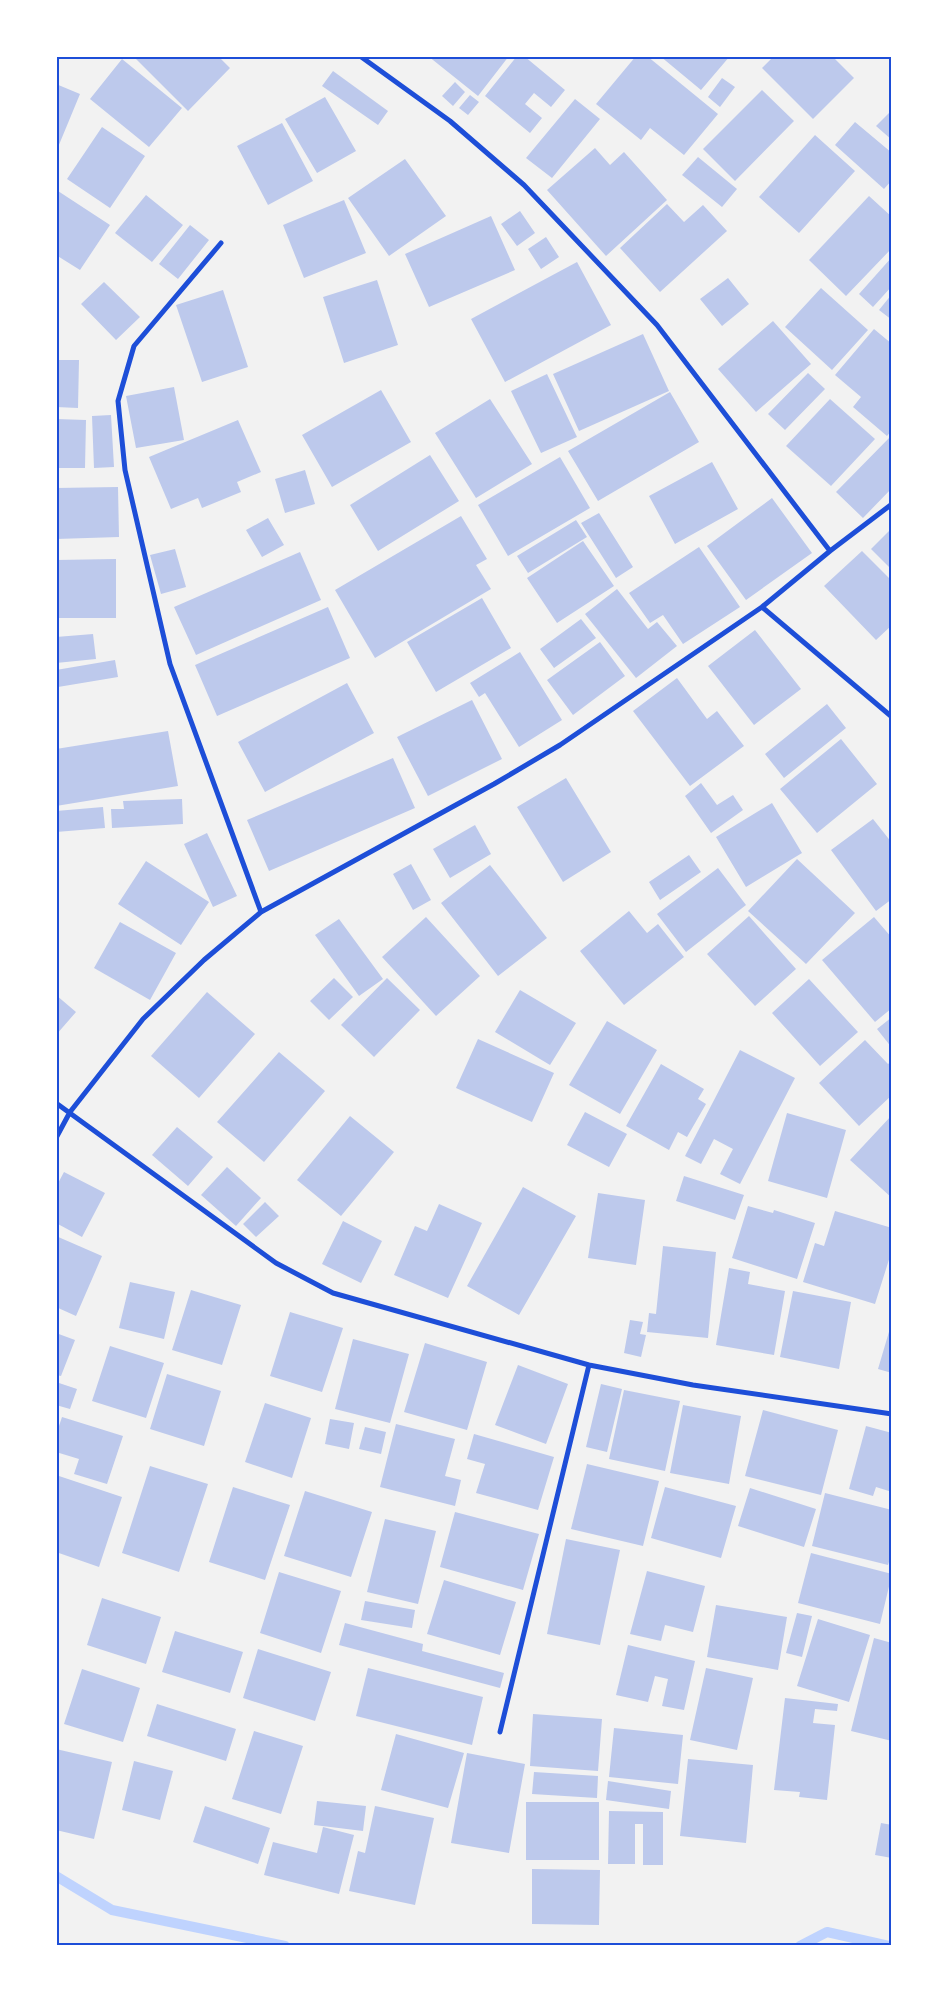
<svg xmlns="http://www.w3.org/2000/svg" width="948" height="2002" viewBox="0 0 948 2002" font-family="Georgia,serif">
<rect width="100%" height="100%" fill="#f2f2f2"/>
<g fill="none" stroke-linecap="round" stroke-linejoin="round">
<path stroke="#bfd3fe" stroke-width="10" d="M56 1876 112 1910 285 1946
M800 1946 827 1932 889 1946"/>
</g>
<path fill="#bdc9ec" d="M133 56H218L230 68 188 111Z
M428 56H509L478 96Z
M517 56H524L565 90 551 107 534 93 525 104 542 118 530 133 485 96Z
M636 56H647L718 114 684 155 650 128 641 140 596 104Z
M660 56H730L701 90Z
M774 56H832L854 78 813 119 762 68Z
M122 59 182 108 149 147 90 99Z
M333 71 388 111 378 125 322 86Z
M722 78 735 87 720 107 708 97Z
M455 82 465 92 453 106 442 96Z
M56 84 80 94 56 152Z
M762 90 794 121 735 181 703 149Z
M470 95 479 102 468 115 459 108Z
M325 97 356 151 317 173 285 119Z
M575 99 600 119 552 178 526 158Z
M892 110V140L876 126Z
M855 122 892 153V180L884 189 835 145Z
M282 123 313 181 268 205 237 146Z
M102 127 145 156 110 208 67 179Z
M815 135 855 171 799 233 759 197Z
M595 148 610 165 624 152 667 200 606 256 547 190Z
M698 157 737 189 722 207 682 175Z
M405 159 446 216 389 256 348 198Z
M58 191 110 225 80 270 56 255V194Z
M146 195 183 225 152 262 115 233Z
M869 196 892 217V248L846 296 809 260Z
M344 200 366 253 304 278 283 225Z
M667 204 684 222 703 205 727 231 660 292 620 248Z
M520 211 535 233 517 246 501 224Z
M491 216 515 270 429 307 405 254Z
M190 225 209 240 178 279 159 264Z
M546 237 559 257 541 269 528 249Z
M892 257V286L873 307 859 294Z
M577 262 611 325 505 382 471 319Z
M728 278 749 304 722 326 700 299Z
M377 280 398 345 344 363 323 297Z
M104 282 140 317 116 340 81 304Z
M821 288 868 330 832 370 785 327Z
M223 290 248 367 202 382 176 305Z
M892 294V320L879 310Z
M773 321 811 364 756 412 718 369Z
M874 329 892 344V430L887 436 853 407 861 397 835 375Z
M643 334 669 391 579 431 553 374Z
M56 360H79L78 408 56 407Z
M808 373 825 389 785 430 768 414Z
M547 374 577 437 541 453 511 391Z
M174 387 184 440 136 448 126 396Z
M381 390 411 442 332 487 302 435Z
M670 392 699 442 598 501 568 451Z
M490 399 532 464 476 498 435 433Z
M830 399 875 439 831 486 786 446Z
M111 415 114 467 94 468 92 416Z
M56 419 86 420 85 468H56Z
M238 420 261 472 237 482 241 492 202 508 198 498 171 509 149 457Z
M892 435V488L863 518 836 492Z
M430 455 459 501 378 551 350 505Z
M560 457 590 508 508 556 478 505Z
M712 462 738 509 675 544 649 496Z
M305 470 315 504 285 513 275 479Z
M118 487 119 537 56 539V488Z
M772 498 812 553 746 600 707 546Z
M599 513 633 567 616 578 581 523Z
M461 516 487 559 476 565 491 589 375 658 335 590Z
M268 518 284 545 262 557 246 530Z
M576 520 587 537 528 573 517 556Z
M892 528V570L871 549Z
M583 541 614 586 557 623 527 578Z
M699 547 740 607 683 644 663 615 650 623 629 593Z
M175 549 186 587 161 594 150 555Z
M862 551 892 581V625L876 640 824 586Z
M300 552 321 600 196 655 174 607Z
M116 559V618H56V560Z
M617 589 648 629 657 622 677 646 636 678 585 614Z
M482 598 511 648 436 692 407 642Z
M328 607 350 658 217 716 195 665Z
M581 619 596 638 554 668 540 649Z
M755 630 801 689 754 725 708 666Z
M93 634 96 659 56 663V637Z
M600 642 625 676 573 715 547 680Z
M520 652 562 720 519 747 485 693 479 697 470 683Z
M115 660 118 677 58 687 56 670Z
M677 678 707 719 717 711 744 746 690 786 633 711Z
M347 683 374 733 265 792 238 742Z
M472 700 502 759 428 796 397 737Z
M827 704 846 728 784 778 765 754Z
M168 731 178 786 56 806V749Z
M841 739 877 784 817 833 780 789Z
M393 758 415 808 269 871 247 820Z
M566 778 611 852 563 882 517 807Z
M701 783 717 805 733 795 743 810 711 833 685 796Z
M182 799 183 824 112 828 111 809H124L123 801Z
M772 803 802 853 746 887 716 837Z
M103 807 105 828 56 832V811Z
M873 819 892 843V899L876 911 831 850Z
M475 825 491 854 450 878 433 849Z
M207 833 237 896 213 907 184 844Z
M689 855 701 872 660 900 649 882Z
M797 859 855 913 806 964 748 911Z
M146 861 209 902 181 945 118 904Z
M411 864 431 900 413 910 393 874Z
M490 865 547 938 498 976 441 903Z
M718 868 746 905 686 952 657 914Z
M629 911 647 933 658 924 684 957 624 1005 580 951Z
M749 916 796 969 755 1006 707 954Z
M426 917 480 976 436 1016 382 957Z
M874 917 892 938V1008L875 1022 822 960Z
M339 919 383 979 359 996 315 935Z
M120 922 176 953 150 1000 94 968Z
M334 978 353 997 329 1020 310 1001Z
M387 978 420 1010 374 1057 341 1025Z
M809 979 858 1032 820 1066 772 1013Z
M520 990 576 1023 550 1065 495 1032Z
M207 992 255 1034 199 1098 151 1056Z
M56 995 76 1012 56 1035Z
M892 1017V1048L877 1029Z
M607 1021 657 1050 620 1114 569 1085Z
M478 1039 554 1073 532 1122 456 1088Z
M865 1040 888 1064 892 1061V1095L859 1126 819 1083Z
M740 1050 795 1078 740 1184 720 1174 733 1149 714 1139 701 1164 685 1156Z
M279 1052 325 1091 264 1162 217 1122Z
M661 1064 704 1089 698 1099 706 1104 687 1137 678 1132 669 1150 626 1126Z
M585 1112 627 1134 609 1167 567 1145Z
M787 1113 846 1130 827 1198 768 1181Z
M892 1115V1198L850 1160Z
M350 1116 394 1152 341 1216 297 1180Z
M177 1127 213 1157 188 1186 152 1155Z
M227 1167 261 1198 236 1226 201 1195Z
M64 1172 105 1193 82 1237 56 1223V1187Z
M684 1176 744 1195 735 1220 676 1201Z
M523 1187 576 1216 519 1315 467 1286Z
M598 1193 645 1200 636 1265 588 1258Z
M265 1202 279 1216 256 1237 243 1224Z
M439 1204 482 1223 448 1298 394 1275 415 1226 427 1231Z
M748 1206 773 1213 774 1210 815 1223 797 1279 732 1258Z
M835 1211 892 1228V1250L875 1304 803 1282 815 1243 824 1246Z
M343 1221 382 1241 361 1283 322 1264Z
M56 1236 102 1256 76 1316 56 1307Z
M663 1246 716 1252 708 1338 647 1332 649 1313 656 1314Z
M729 1268 750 1272 748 1284 785 1291 774 1355 716 1345Z
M130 1282 175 1292 164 1339 119 1328Z
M191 1290 241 1305 222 1365 172 1350Z
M793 1291 851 1302 839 1369 780 1357Z
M290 1312 343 1328 322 1392 270 1376Z
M630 1320 643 1322 640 1334 646 1335 641 1357 624 1353Z
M891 1325H892V1373L878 1369Z
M56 1333 75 1340 61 1376 56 1375Z
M353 1339 409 1354 390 1423 335 1409Z
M425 1343 487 1362 467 1430 404 1412Z
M110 1346 164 1363 146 1418 92 1401Z
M518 1365 568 1384 546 1444 495 1425Z
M167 1374 221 1391 204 1446 150 1429Z
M56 1382 77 1389 70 1409 56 1405Z
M601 1384 622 1389 607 1452 586 1447Z
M624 1390 680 1401 665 1471 609 1459Z
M265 1403 311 1418 292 1478 245 1462Z
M683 1405 741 1416 729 1484 670 1473Z
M763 1410 838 1430 821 1495 745 1476Z
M62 1417 123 1436 107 1484 74 1474 79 1459 56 1452V1435Z
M330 1419 354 1423 349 1449 325 1444Z
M396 1424 455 1439 445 1476 461 1480 455 1506 380 1487Z
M866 1426 892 1433V1492L876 1487 873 1496 849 1489Z
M365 1427 386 1432 381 1454 359 1449Z
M474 1434 554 1457 538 1510 476 1493 485 1464 467 1459Z
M587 1464 659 1481 643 1546 571 1529Z
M150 1466 208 1484 179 1572 122 1553Z
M56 1475 122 1497 99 1567 56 1552Z
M233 1487 290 1505 265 1580 209 1562Z
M665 1487 736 1506 721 1558 651 1538Z
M750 1488 816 1509 804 1547 738 1526Z
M305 1491 372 1512 351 1577 284 1556Z
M825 1493 892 1510V1552L888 1565 812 1546Z
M455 1512 539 1534 523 1590 440 1567Z
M385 1519 436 1531 418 1604 367 1592Z
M566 1539 620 1550 600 1645 547 1634Z
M811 1553 892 1574 880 1624 798 1603Z
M647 1571 705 1586 693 1632 665 1625 661 1641 630 1634Z
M279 1572 341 1591 321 1653 260 1633Z
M444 1580 516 1602 500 1655 427 1634Z
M102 1598 161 1617 146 1664 87 1645Z
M365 1601 415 1610 412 1628 361 1620Z
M716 1605 787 1617 778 1670 707 1657Z
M797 1613 812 1616 802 1657 786 1653Z
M818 1619 870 1635 849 1702 797 1686Z
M345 1623 423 1644 422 1651 504 1673 500 1688 339 1645Z
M175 1631 243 1652 230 1693 162 1672Z
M874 1638 892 1643V1741L851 1731Z
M628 1645 695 1661 684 1710 662 1706 668 1679 655 1676 648 1702 616 1695Z
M258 1649 331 1672 315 1721 243 1698Z
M368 1668 483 1697 472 1745 356 1716Z
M706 1668 753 1678 737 1750 690 1740Z
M82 1669 140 1688 123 1742 64 1724Z
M785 1698 838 1704 837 1711 815 1709 813 1723 835 1725 827 1800 799 1797 800 1792 774 1790Z
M157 1704 236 1729 226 1761 147 1736Z
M533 1714 602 1719 598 1771 530 1766Z
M614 1728 683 1735 678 1784 609 1777Z
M254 1731 303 1746 281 1814 232 1799Z
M396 1734 464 1753 448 1808 381 1790Z
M56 1749 112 1762 94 1839 56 1830Z
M467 1753 525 1764 509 1853 451 1843Z
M688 1759 753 1765 746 1843 680 1836Z
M134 1761 173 1771 160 1820 122 1810Z
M534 1772 598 1776 597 1798 532 1794Z
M608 1781 671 1791 669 1809 606 1800Z
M317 1801 366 1806 363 1831 314 1825Z
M526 1802H599V1860H526Z
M205 1806 270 1828 258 1864 193 1842Z
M375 1806 434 1818 415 1905 349 1891 358 1851 365 1853Z
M609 1811 663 1812V1865H643V1824H635V1864H608Z
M881 1823 892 1825V1858L875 1855Z
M323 1827 354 1835 339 1894 264 1875 273 1842 317 1853Z
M532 1869 600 1870 599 1925 532 1924Z"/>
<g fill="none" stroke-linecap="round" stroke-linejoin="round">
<path stroke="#1d4ed8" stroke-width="5" d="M360 56 450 121 524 185 657 325 830 551
M221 243 134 346 118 401 125 470 170 664 261 912
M762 607 892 717
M56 1103 276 1263 333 1293 589 1365 693 1385 892 1414
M56 1138 70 1112 143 1019 204 960 261 912 494 784 560 745 762 607 830 551 892 504
M500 1732 589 1365"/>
</g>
<rect width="948" height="2002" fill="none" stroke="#ffffff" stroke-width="115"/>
<rect x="58" y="58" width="832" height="1886" fill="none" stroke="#1d4ed8" stroke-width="2"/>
</svg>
